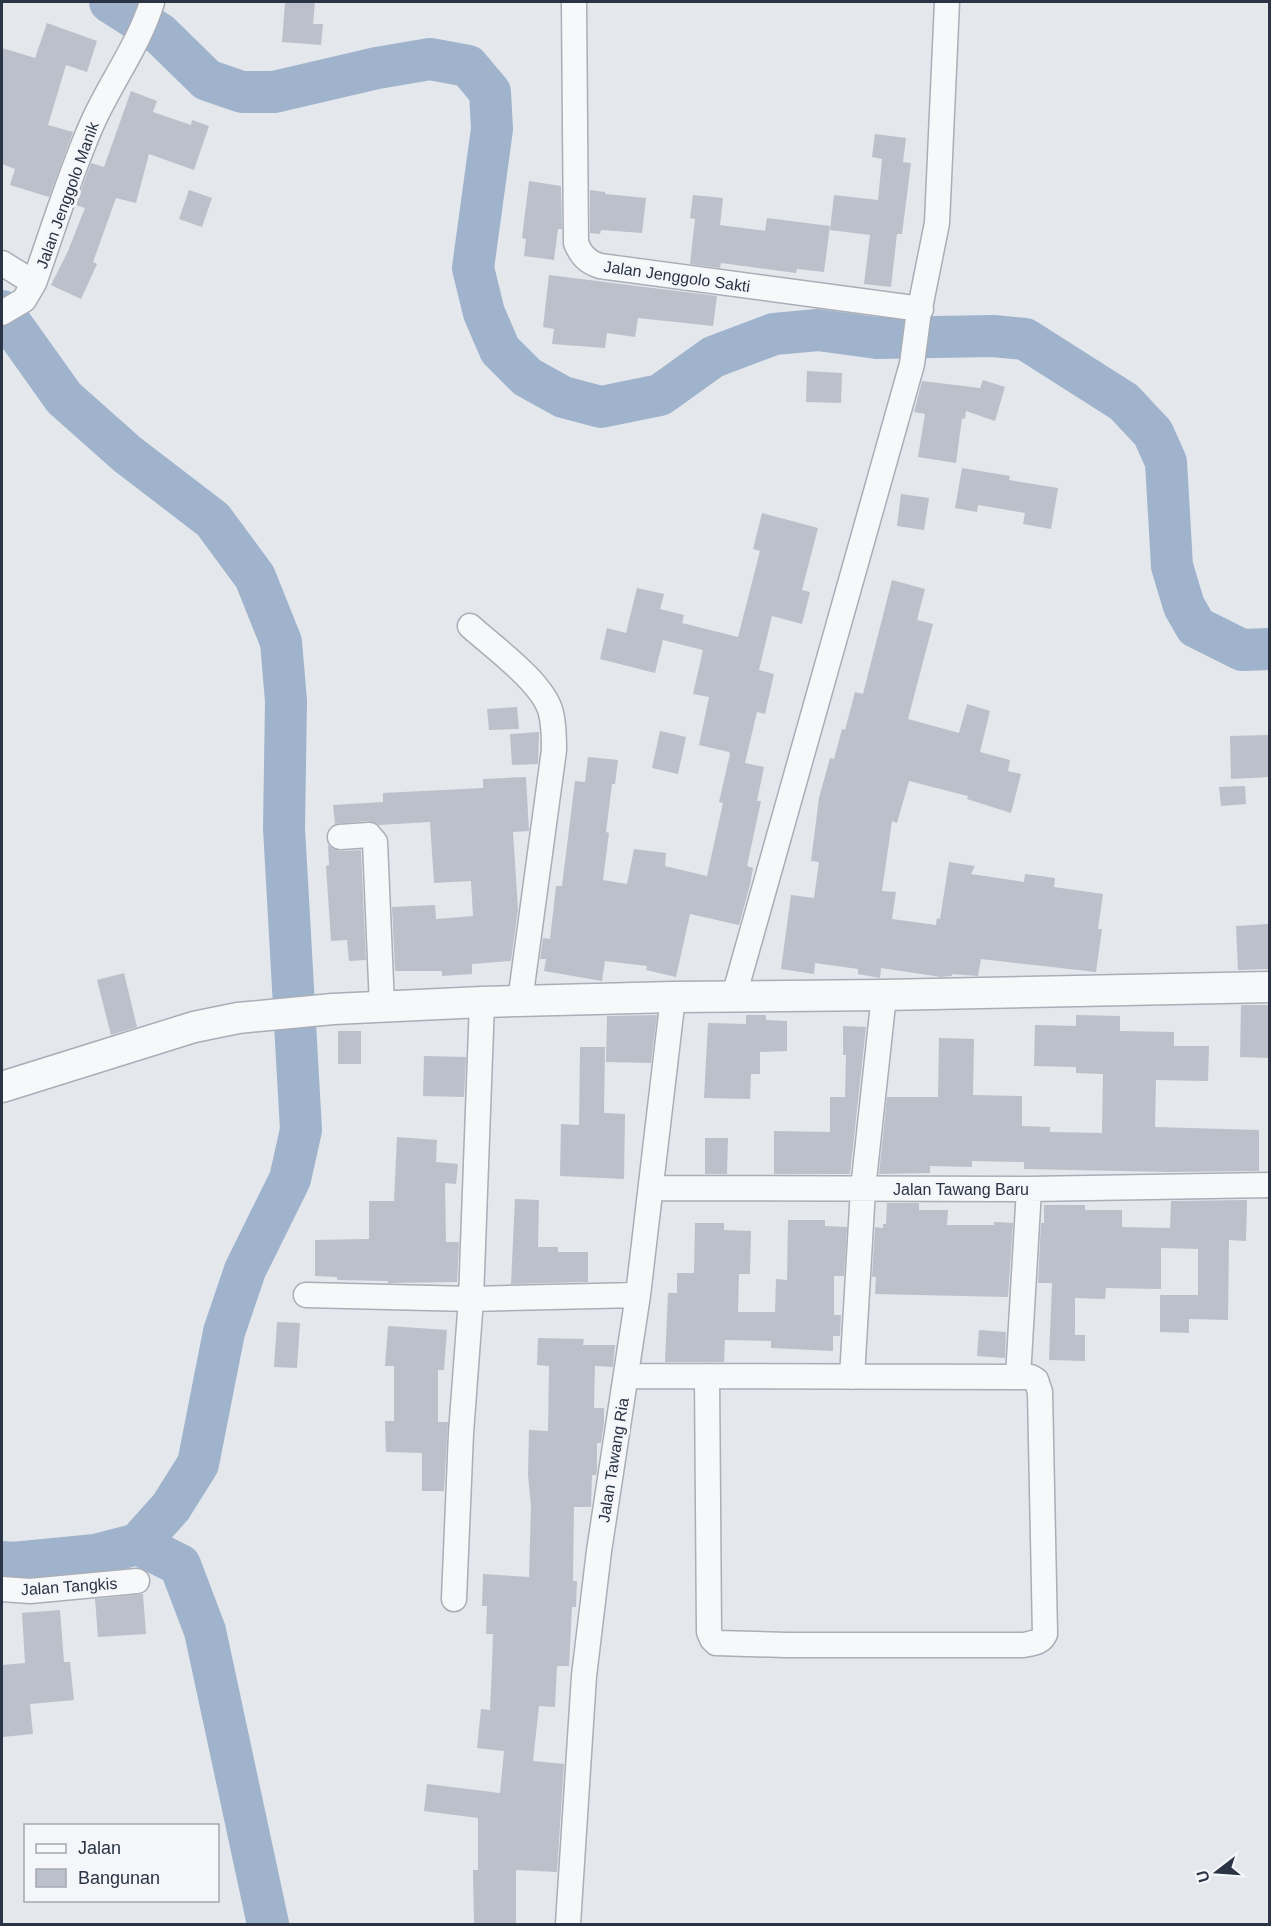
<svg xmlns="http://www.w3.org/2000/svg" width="1271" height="1926" viewBox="0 0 1271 1926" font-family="Helvetica,sans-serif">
<rect width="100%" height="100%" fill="#e4e7ec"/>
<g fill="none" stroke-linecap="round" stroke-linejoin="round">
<path stroke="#9fb4cc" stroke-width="42" d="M110 2 160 34 207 80 242 92H274L377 68 430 59 468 66 490 92 492 129 473 268 484 313 500 350 527 377 563 397 601 407 660 395 713 357 774 334 818 330 877 338 993 336 1025 339 1124 402 1153 433 1166 462 1172 566 1184 606 1196 627 1242 650 1270 649
M2 311 64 398 127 454 213 520 255 577 281 642 286 701 284 828 301 1130 290 1179 245 1270 224 1332 198 1464 171 1507 138 1544 95 1555 13 1563 2 1562
M138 1544 180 1565 205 1631 268 1924"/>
</g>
<path fill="#bbc0ca" d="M285 2H315L313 24H323L321 45 282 42Z
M47 23 97 41 87 72 66 65 48 125 73 132 49 197 10 185 15 169 2 164V48L35 58Z
M131 91 157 101 153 112 191 125 192 120 209 126 194 170 149 154 136 203 116 198 93 262 97 264 81 299 51 285 68 251 85 208 76 205 91 163 104 167Z
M875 134 906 138 903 162 911 163 902 234H897L891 287 864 284 870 235 830 230 834 195 878 200 882 159 872 157Z
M529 181 561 186 562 229H558L554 260 524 256 526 239 522 238Z
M189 190 212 198 202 227 179 219Z
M590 190 605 192V194L646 198 642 233 601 230 600 234 590 233Z
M693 195 723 198 720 225 765 231 767 218 830 226 824 272 797 269 796 273 721 263 720 268 690 264 695 219 690 218Z
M549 275 717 296 713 326 638 318 635 337 607 333 605 348 552 344 554 329 543 327Z
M807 371 842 373 841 403 806 402Z
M983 380 1005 387 995 421 966 411 965 419 962 418 956 463 918 457 925 414 914 412 922 381 980 388Z
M962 468 1010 476 1009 480 1058 488 1051 529 1023 524 1025 513 978 505 977 512 955 508Z
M901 494 929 498 924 530 897 526Z
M762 513 818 528 802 590 810 592 802 624 772 616 759 670 774 674 765 714 757 712 745 763 764 767 757 801H761L747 866 753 868 750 885 739 925 690 914 676 977 646 970 647 966 605 961 602 981 544 971 546 959H540L543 938 550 939 556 886H562L575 781 585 782 588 757 618 760 615 784H612L606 832 609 833 603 880 627 884 634 849 666 853 665 866 707 876 723 803 719 802 730 754 729 752 699 745 709 697 693 694 703 650 663 640 655 673 600 659 607 628 626 633 637 588 664 594 660 609 684 615 682 623 738 637 760 551 753 549Z
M892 580 925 589 917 620 933 624 908 719 959 733 967 704 990 711 980 752 1010 760 1008 771 1021 774 1011 813 967 799 968 796 909 781 897 823 892 821 882 891 896 892 892 919 936 925 937 918 940 919 949 862 975 866 971 874 1024 882 1025 874 1055 878 1054 887 1103 894 1098 929H1102L1096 972 981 959 978 976 952 974V976L941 977 881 968 880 978 858 974V969L815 963 814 974 781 969 791 895 814 898 819 862 811 861 819 798 830 758 834 759 842 729 845 730 855 692 863 694Z
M517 707 519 729 489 730 487 709Z
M660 731 686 737 678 774 652 768Z
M539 732 538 764 512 765 510 734Z
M1269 735V777L1231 779 1230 736Z
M526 777 529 831 513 832 518 909 511 961 472 964V974L442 976V971H395L392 907 435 905 436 919 473 916 471 881 434 883 430 822 379 825 368 821 335 824 333 805 383 802V793L483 788V779Z
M1245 786 1246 804 1221 806 1219 787Z
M328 845 333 849 340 851 361 850 366 960 349 961 347 940 331 941 326 866 329 865Z
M1269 924V969L1238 970 1236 926Z
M124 973 137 1027 111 1035 97 980Z
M1241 1005H1269V1058L1240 1057Z
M657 1015 651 1063 606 1062 607 1016Z
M746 1015H766V1020L787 1021V1051L760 1052V1074H751L750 1099 704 1098 708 1023 746 1024Z
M1076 1015 1120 1016V1031L1174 1032V1046H1209L1208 1081 1156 1080 1155 1127 1259 1130V1171L1170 1172 1024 1169V1162L972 1161V1167L930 1166V1173L879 1174 887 1097H938L939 1038 974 1039 973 1095 1022 1096V1126L1050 1127V1132L1102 1133 1103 1074 1076 1073V1067L1034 1066 1035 1025 1076 1026Z
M843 1026 866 1027 850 1174H774V1131L830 1132V1097H845L846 1055H843Z
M338 1031H361V1064H338Z
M580 1047H605L604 1113 625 1114 624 1179 560 1176 561 1124 579 1125Z
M424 1056 466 1057 464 1097 423 1096Z
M397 1137 437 1140 436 1162 458 1164 456 1184 445 1183 446 1242H459L457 1282 388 1283V1281L337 1280V1277L315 1276V1240L369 1239V1201H394Z
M705 1138H728L727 1174H705Z
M515 1199 539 1200 538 1247H558V1252H588V1282L511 1284Z
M1247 1200 1246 1241 1229 1240 1228 1320 1189 1319V1333L1160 1332V1295H1198V1249L1161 1248V1289L1106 1288 1105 1299 1075 1298V1335H1085V1361L1049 1360 1052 1283H1038L1041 1223H1044V1205H1085V1210H1122V1227L1170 1228 1171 1201Z
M887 1203H919V1210H948L947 1225H994V1222L1013 1223 1008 1297 875 1294 876 1277H872L875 1227 883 1228V1224H886Z
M788 1220H825V1226L847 1227 844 1276H834V1315H841L840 1336H833V1351L771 1348V1341L725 1340 724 1362H665L668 1293H677V1273H694L695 1223H724V1230L751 1231 750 1274H739L738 1312H775L776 1279 787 1280Z
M277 1322 300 1323 297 1368 274 1367Z
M388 1326 447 1330 444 1370H438V1422H448L444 1491H422V1453L386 1452 385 1421H394V1366H385Z
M979 1330 1006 1332 1005 1358 977 1356Z
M538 1338 584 1339 583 1345H615L613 1367 595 1366 594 1408H604V1423L601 1443H597V1471L596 1475H592L591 1507H574L573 1581H577L576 1607H572L569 1666H557L555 1707 539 1706 533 1761 564 1764 557 1872 516 1870V1924H474L473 1870H478V1818L424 1811 427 1784 500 1793 504 1751 477 1748 481 1709 490 1710 492 1665 493 1634H486L487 1606H482L483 1574 529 1577 531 1506 528 1475 529 1430 548 1431 549 1366 537 1365Z
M143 1594 146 1634 98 1637 95 1599Z
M60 1610 64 1662H70L74 1700 30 1704 33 1734 2 1737V1665L25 1663 22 1613Z"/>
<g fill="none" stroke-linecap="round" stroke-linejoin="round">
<g stroke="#a9aeb7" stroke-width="27">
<path id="minor" d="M574 2 576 243C581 255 587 262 600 266L921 309
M2 263 34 283
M2 313 24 300 34 283C53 230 69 176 92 124 110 83 139 45 152 2
M470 626C493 647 544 683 551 713 554 725 554 738 554 750L520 1001
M340 837 369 835 375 842 382 1006
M734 996 912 364 918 318 937 223 947 2
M652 1188 1029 1189 1270 1185
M306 1295 471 1299 638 1295
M626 1376 1031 1377 1036 1380 1040 1392 1045 1634C1041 1643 1033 1643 1023 1645H786L716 1643 712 1639 709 1632 707 1376
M852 1377 863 1189 884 995
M1018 1377 1029 1189
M2 1589 30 1591 137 1581
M454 1599 461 1433 471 1299 482 1002
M568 1924 584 1676 599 1551 638 1295 673 997"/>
</g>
<g stroke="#a9aeb7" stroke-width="33">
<path id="tertiary" d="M2 1087 194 1027 238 1018 333 1009 482 1002 673 997 884 995 1270 987"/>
</g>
<use href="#minor" stroke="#f7f8fa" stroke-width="24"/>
<use href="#tertiary" stroke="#f7f8fa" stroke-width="30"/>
</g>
<g text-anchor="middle" stroke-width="6" stroke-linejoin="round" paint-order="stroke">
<g font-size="16" fill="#2b3445" stroke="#f4f6f9">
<text transform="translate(67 195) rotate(-70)" y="6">Jalan Jenggolo Manik</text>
<text transform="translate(677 276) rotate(8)" y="6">Jalan Jenggolo Sakti</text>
<text x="961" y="1195">Jalan Tawang Baru</text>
<text transform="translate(613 1460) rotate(-81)" y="6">Jalan Tawang Ria</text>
<text transform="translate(69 1586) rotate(-4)" y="6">Jalan Tangkis</text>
</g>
</g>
<rect width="1271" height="1926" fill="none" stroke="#2b3445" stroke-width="6"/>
<rect x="24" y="1824" width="195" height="78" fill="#f4f6f9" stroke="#a4a8b1" stroke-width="1.5"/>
<rect x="36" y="1844" width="30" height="9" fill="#f7f8fa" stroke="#a4a8b1" stroke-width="1.5"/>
<text x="78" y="1854" font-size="18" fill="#2b3445">Jalan</text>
<rect x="36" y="1869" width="30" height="18" fill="#bbc0ca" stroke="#a4a8b1" stroke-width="1.5"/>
<text x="78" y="1884" font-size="18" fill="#2b3445">Bangunan</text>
<g transform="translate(1217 1872) rotate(253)" stroke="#f4f6f9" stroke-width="4.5" paint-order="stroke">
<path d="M0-4.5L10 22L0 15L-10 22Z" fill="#2b3445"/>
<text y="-9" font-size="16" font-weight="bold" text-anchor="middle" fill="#2b3445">U</text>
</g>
</svg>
